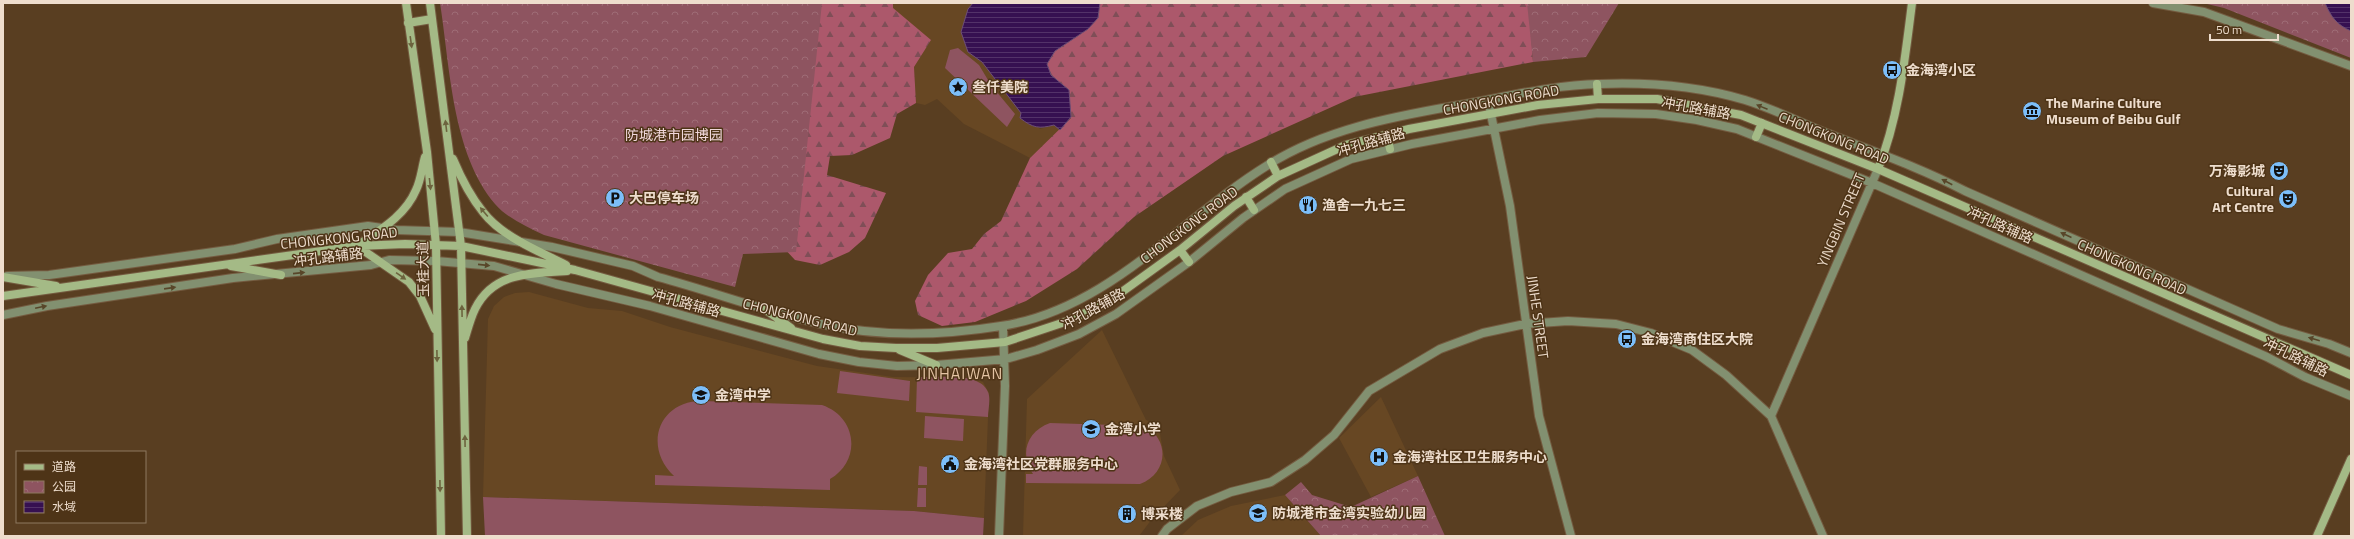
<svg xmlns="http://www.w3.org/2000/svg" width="2354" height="539" viewBox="0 0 2354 539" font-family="'Titillium Web','Noto Sans SC',sans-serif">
<defs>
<pattern id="forest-firs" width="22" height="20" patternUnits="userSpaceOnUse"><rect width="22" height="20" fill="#ac586b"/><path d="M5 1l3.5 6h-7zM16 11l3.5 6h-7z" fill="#7f4e57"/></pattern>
<pattern id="park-crowns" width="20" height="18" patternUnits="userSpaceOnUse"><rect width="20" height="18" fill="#8e5460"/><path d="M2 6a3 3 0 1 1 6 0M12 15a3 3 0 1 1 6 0" fill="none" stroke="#9e6c76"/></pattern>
<pattern id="water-rules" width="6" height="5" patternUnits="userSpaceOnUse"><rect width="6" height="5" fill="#361051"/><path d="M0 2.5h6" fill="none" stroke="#533269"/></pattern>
</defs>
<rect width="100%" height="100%" fill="#593e21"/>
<path fill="#674723" d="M877 3H973L968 9V52L982 62 1021 113 1040 129 1054 125 1060 130 1030 158 964 124 937 99 925 105 916 103 914 67 930 40Z
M529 292 588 308 622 311 670 327 817 366 893 377 971 378 983 382 989 393 984 518 914 511 483 497 488 319 494 306 504 297 515 293Z
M1102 330 1146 420 1153 424 1160 434 1164 456 1180 490 1152 519 1139 536H1023L1027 399Z
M1381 397 1418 476 1371 497 1339 438Z
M1285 495 1321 536H1181L1198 520 1231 506Z"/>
<path fill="#8e5460" d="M958 48 979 65 991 85 1015 114 1007 127 945 68 950 50Z
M840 371 910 381 909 401 837 393Z
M917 377C937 378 980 371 988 392 991 399 988 410 988 417L916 412Z
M702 401 822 405C857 417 862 460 830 479V490L655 485V475L674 476C643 447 658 401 702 401Z
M925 416 964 419 963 441 924 438Z
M1050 423 1145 426C1171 441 1167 474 1140 484L1026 483V474H1033C1019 454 1027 431 1050 423Z
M919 466 927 467V485H918Z
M918 488H926V507H917Z
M483 497 914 511 984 518 983 536H485Z"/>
<path fill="url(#forest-firs)" d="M814 3H893V8L931 40 914 67 916 103 897 114 890 138 852 155 830 156 827 175 886 193 865 238 849 252 820 265 795 260 782 246Z
M1100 3H1529L1533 62 1354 97 1223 156 1134 217 1077 269 1026 301 975 322 942 326 918 315 915 301 928 275 948 253 972 249 984 234 1001 221 1030 158 1071 118 1069 90 1051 75 1047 64 1055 51 1088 29 1098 18Z"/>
<path fill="url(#park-crowns)" d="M440 3H822L796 252 743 254 735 287 544 235C527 227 507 218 495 204 452 153 450 67 440 3Z
M1527 3H1619L1586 57 1533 62Z
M2203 3H2351V58L2224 8Z
M1418 476 1445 536H1321L1285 495 1301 482 1312 495 1351 507Z"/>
<path fill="url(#water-rules)" stroke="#6d4e76" d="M973 3H1100L1098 18 1088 29 1055 51 1047 64 1051 75 1069 90 1071 117 1060 130 1054 125C1039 129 1033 128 1020 118L1021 113 982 62 968 52 961 32 968 9Z
M2325 3H2351V31C2337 25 2331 17 2325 3Z"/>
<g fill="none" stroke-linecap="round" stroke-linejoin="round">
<g stroke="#745b40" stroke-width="10">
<path id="minor" d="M2153 3 2204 12 2351 66
M1488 100 1510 206 1539 416 1571 536
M7 276 49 275 235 249 277 239 368 226 396 230 459 232 552 247 633 266 658 277C714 292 769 313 826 325 882 337 945 335 1001 326 1108 310 1180 219 1268 165 1323 130 1391 117 1454 106 1502 98 1550 85 1599 84 1648 82 1698 86 1745 100 1774 109 1801 123 1829 134 1875 152 1921 168 1965 191L2278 329 2329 344 2351 353
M3 315 47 306 233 278 371 265 389 260 436 261 494 266 556 284 650 306 819 354 859 362 897 366 936 365 1006 359 1037 350 1079 334 1116 314 1189 262 1243 218 1285 189 1351 159 1412 144 1540 120 1598 113 1656 114 1697 120 1737 129 1872 183 2267 357 2305 377 2351 396
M1771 416 1878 169
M999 536 1005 386 1003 326
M1162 536 1167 529 1197 506 1231 492 1271 482 1305 460 1334 435 1369 391 1440 349 1483 333 1525 324 1568 321 1616 324 1651 333 1692 350 1726 375 1771 416 1823 536"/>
</g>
<g stroke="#745b40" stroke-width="10">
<path id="secondary" d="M406 3 427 152 436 245 441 536
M430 3 461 246 467 536
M408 23 432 19
M1597 84 1598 99
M1387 135 1390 149
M1756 137 1762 123
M453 159C461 178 470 196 483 212 502 237 539 251 566 265
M1271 162 1278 176
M1878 169C1899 117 1905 58 1912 3
M1246 197 1254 210
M358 245C380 230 405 216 416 190 421 180 422 167 425 157
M357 246 409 282 420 296 435 329
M1180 250 1189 262
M231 266 281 275
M3 277 56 286
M3 296 357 246 405 244 461 246 575 270 823 339 860 346 896 348H937L1005 342 1068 321 1108 302 1180 250 1234 206 1278 176 1346 145 1409 129 1538 105 1598 99H1657L1741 115 1878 169 2351 375
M762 307 791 328
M465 338C468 328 471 317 475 309 493 272 531 273 567 271
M900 350 936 365
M2317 536 2351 459"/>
</g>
<use href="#minor" stroke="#829070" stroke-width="8"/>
<use href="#secondary" stroke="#a4ba86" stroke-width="8"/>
</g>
<defs><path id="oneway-solid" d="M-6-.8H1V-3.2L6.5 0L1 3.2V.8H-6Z"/></defs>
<g fill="#6c633e">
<use href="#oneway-solid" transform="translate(411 42) rotate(82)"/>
<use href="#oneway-solid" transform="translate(446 126) rotate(-97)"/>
<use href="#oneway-solid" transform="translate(430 184) rotate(84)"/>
<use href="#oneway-solid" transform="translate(484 212) rotate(-130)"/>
<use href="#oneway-solid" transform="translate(401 276) rotate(35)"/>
<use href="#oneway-solid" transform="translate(462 311) rotate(-91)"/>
<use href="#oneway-solid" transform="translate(437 356) rotate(89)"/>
<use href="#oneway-solid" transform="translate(465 441) rotate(-91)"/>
<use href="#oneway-solid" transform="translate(440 486) rotate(89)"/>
</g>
<g fill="#584629">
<use href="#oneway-solid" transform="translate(1762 107) rotate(-158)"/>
<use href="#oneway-solid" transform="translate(1947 182) rotate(-152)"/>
<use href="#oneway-solid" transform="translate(2066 235) rotate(-156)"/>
<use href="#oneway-solid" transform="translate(484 265) rotate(6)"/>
<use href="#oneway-solid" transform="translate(299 273) rotate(-6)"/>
<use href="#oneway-solid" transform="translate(170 288) rotate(-8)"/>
<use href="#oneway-solid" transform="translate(41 307) rotate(-12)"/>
<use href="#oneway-solid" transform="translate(2314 339) rotate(-164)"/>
</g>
<defs>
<g id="bus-disc" transform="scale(1)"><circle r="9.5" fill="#7cbef9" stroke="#4e3417"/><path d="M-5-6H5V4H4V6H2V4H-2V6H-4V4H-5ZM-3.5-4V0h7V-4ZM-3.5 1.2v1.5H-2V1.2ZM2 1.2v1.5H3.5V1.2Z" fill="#111"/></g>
<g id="sight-disc" transform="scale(1)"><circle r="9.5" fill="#7cbef9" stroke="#4e3417"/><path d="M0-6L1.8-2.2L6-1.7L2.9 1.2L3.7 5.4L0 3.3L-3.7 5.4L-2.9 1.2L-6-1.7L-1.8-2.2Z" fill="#111"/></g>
<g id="museum-disc" transform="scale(1)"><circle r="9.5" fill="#7cbef9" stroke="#4e3417"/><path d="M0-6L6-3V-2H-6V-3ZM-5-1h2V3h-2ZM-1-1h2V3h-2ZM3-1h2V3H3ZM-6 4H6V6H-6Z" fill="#111"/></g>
<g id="theatre-disc" transform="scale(1)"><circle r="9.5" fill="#7cbef9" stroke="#4e3417"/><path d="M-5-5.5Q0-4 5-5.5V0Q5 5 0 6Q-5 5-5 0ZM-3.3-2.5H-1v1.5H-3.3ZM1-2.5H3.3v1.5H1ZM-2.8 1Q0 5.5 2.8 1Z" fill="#111"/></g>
<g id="parking-disc" transform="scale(1)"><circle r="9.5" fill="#7cbef9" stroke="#4e3417"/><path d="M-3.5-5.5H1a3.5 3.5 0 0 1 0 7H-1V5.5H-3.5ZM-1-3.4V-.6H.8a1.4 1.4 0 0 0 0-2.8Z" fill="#111"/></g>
<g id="restaurant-disc" transform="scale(1)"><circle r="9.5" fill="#7cbef9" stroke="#4e3417"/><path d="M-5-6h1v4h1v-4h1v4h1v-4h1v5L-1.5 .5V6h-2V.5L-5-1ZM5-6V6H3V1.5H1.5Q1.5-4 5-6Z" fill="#111"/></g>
<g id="school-disc" transform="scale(1)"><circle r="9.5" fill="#7cbef9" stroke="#4e3417"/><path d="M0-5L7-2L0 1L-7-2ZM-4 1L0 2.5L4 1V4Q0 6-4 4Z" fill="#111"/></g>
<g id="hospital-disc" transform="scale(1)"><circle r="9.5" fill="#7cbef9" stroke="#4e3417"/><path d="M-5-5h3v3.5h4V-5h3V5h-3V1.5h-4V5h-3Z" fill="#111"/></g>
<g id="civic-disc" transform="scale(1)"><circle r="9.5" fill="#7cbef9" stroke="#4e3417"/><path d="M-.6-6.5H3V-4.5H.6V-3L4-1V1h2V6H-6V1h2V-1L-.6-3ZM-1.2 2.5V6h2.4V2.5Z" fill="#111"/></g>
<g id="building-disc" transform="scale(1)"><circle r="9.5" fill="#7cbef9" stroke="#4e3417"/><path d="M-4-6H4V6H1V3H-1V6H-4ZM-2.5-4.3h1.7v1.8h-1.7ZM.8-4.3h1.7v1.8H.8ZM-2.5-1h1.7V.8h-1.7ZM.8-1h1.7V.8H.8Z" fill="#111"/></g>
</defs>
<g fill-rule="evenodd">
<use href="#bus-disc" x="1892" y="70"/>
<use href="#sight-disc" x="958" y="87"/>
<use href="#museum-disc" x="2032" y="111"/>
<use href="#theatre-disc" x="2279" y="171"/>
<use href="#parking-disc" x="615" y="198"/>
<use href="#theatre-disc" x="2288" y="199"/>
<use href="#restaurant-disc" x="1308" y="205"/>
<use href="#bus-disc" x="1627" y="339"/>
<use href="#school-disc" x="701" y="395"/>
<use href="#school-disc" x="1091" y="429"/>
<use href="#hospital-disc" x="1379" y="457"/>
<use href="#civic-disc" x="950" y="464"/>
<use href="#school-disc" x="1258" y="513"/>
<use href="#building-disc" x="1127" y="514"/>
</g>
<g text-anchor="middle" stroke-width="3" stroke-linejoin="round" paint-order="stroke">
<g font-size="14" font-weight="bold" fill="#eeddcd" stroke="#4e3417" text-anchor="start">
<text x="1906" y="75">金海湾小区</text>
<text x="972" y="92">叁仟美院</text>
<text x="2046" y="108">The Marine Culture<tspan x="2046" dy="16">Museum of Beibu Gulf</tspan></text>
<text x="2265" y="176" text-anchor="end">万海影城</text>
<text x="2274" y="196" text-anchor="end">Cultural<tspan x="2274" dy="16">Art Centre</tspan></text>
<text x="629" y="203">大巴停车场</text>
<text x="1322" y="210">渔舍一九七三</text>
<text x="1641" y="344">金海湾商住区大院</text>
<text x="715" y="400">金湾中学</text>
<text x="1105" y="434">金湾小学</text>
<text x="1393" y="462">金海湾社区卫生服务中心</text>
<text x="964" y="469">金海湾社区党群服务中心</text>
<text x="1272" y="518">防城港市金湾实验幼儿园</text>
<text x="1141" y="519">博采楼</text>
</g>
<g font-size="14" fill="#eeddcd" stroke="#4e3417">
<text transform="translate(1501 100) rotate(-10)" y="5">CHONGKONG ROAD</text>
<text transform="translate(1696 108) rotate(10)" y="5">冲孔路辅路</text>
<text transform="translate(1834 138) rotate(22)" y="5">CHONGKONG ROAD</text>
<text transform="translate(1371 142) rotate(-16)" y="5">冲孔路辅路</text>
<text transform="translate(1841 220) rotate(-67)" y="5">YINGBIN STREET</text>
<text transform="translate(1189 225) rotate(-37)" y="5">CHONGKONG ROAD</text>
<text transform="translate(2000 225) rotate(24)" y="5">冲孔路辅路</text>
<text transform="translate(339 238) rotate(-6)" y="5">CHONGKONG ROAD</text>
<text transform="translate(328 257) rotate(-7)" y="5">冲孔路辅路</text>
<text transform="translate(2132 267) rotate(24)" y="5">CHONGKONG ROAD</text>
<text transform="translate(423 269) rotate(-91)" y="5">玉桂大道</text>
<text transform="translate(686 303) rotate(15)" y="5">冲孔路辅路</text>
<text transform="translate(1093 309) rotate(-29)" y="5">冲孔路辅路</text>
<text transform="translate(800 317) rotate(14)" y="5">CHONGKONG ROAD</text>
<text transform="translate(1538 317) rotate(82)" y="5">JINHE STREET</text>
<text transform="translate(2296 357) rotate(26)" y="5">冲孔路辅路</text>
</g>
<g font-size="14" fill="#f0d7db" stroke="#4e3417">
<text x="674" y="140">防城港市园博园</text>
</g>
<g font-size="16" letter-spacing="1" fill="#e3c3a3" stroke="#4e3417">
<text x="960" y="379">JINHAIWAN</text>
</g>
</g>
<rect width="2354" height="539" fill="none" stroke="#eeddcd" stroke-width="8"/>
<rect x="16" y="451" width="130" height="72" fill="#4e3417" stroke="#8e7860"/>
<rect x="24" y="464" width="20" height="6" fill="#a4ba86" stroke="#8e7860"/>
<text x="52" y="471" font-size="12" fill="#eeddcd">道路</text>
<rect x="24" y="481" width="20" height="12" fill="url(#park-crowns)" stroke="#8e7860"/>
<text x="52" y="491" font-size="12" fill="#eeddcd">公园</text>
<rect x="24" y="501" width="20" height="12" fill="url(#water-rules)" stroke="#8e7860"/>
<text x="52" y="511" font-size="12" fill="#eeddcd">水域</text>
<path d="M2210 34v6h68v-6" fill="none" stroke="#eeddcd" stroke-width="2"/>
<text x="2216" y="34" font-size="12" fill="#eeddcd" stroke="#4e3417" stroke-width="3" paint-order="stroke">50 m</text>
</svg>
